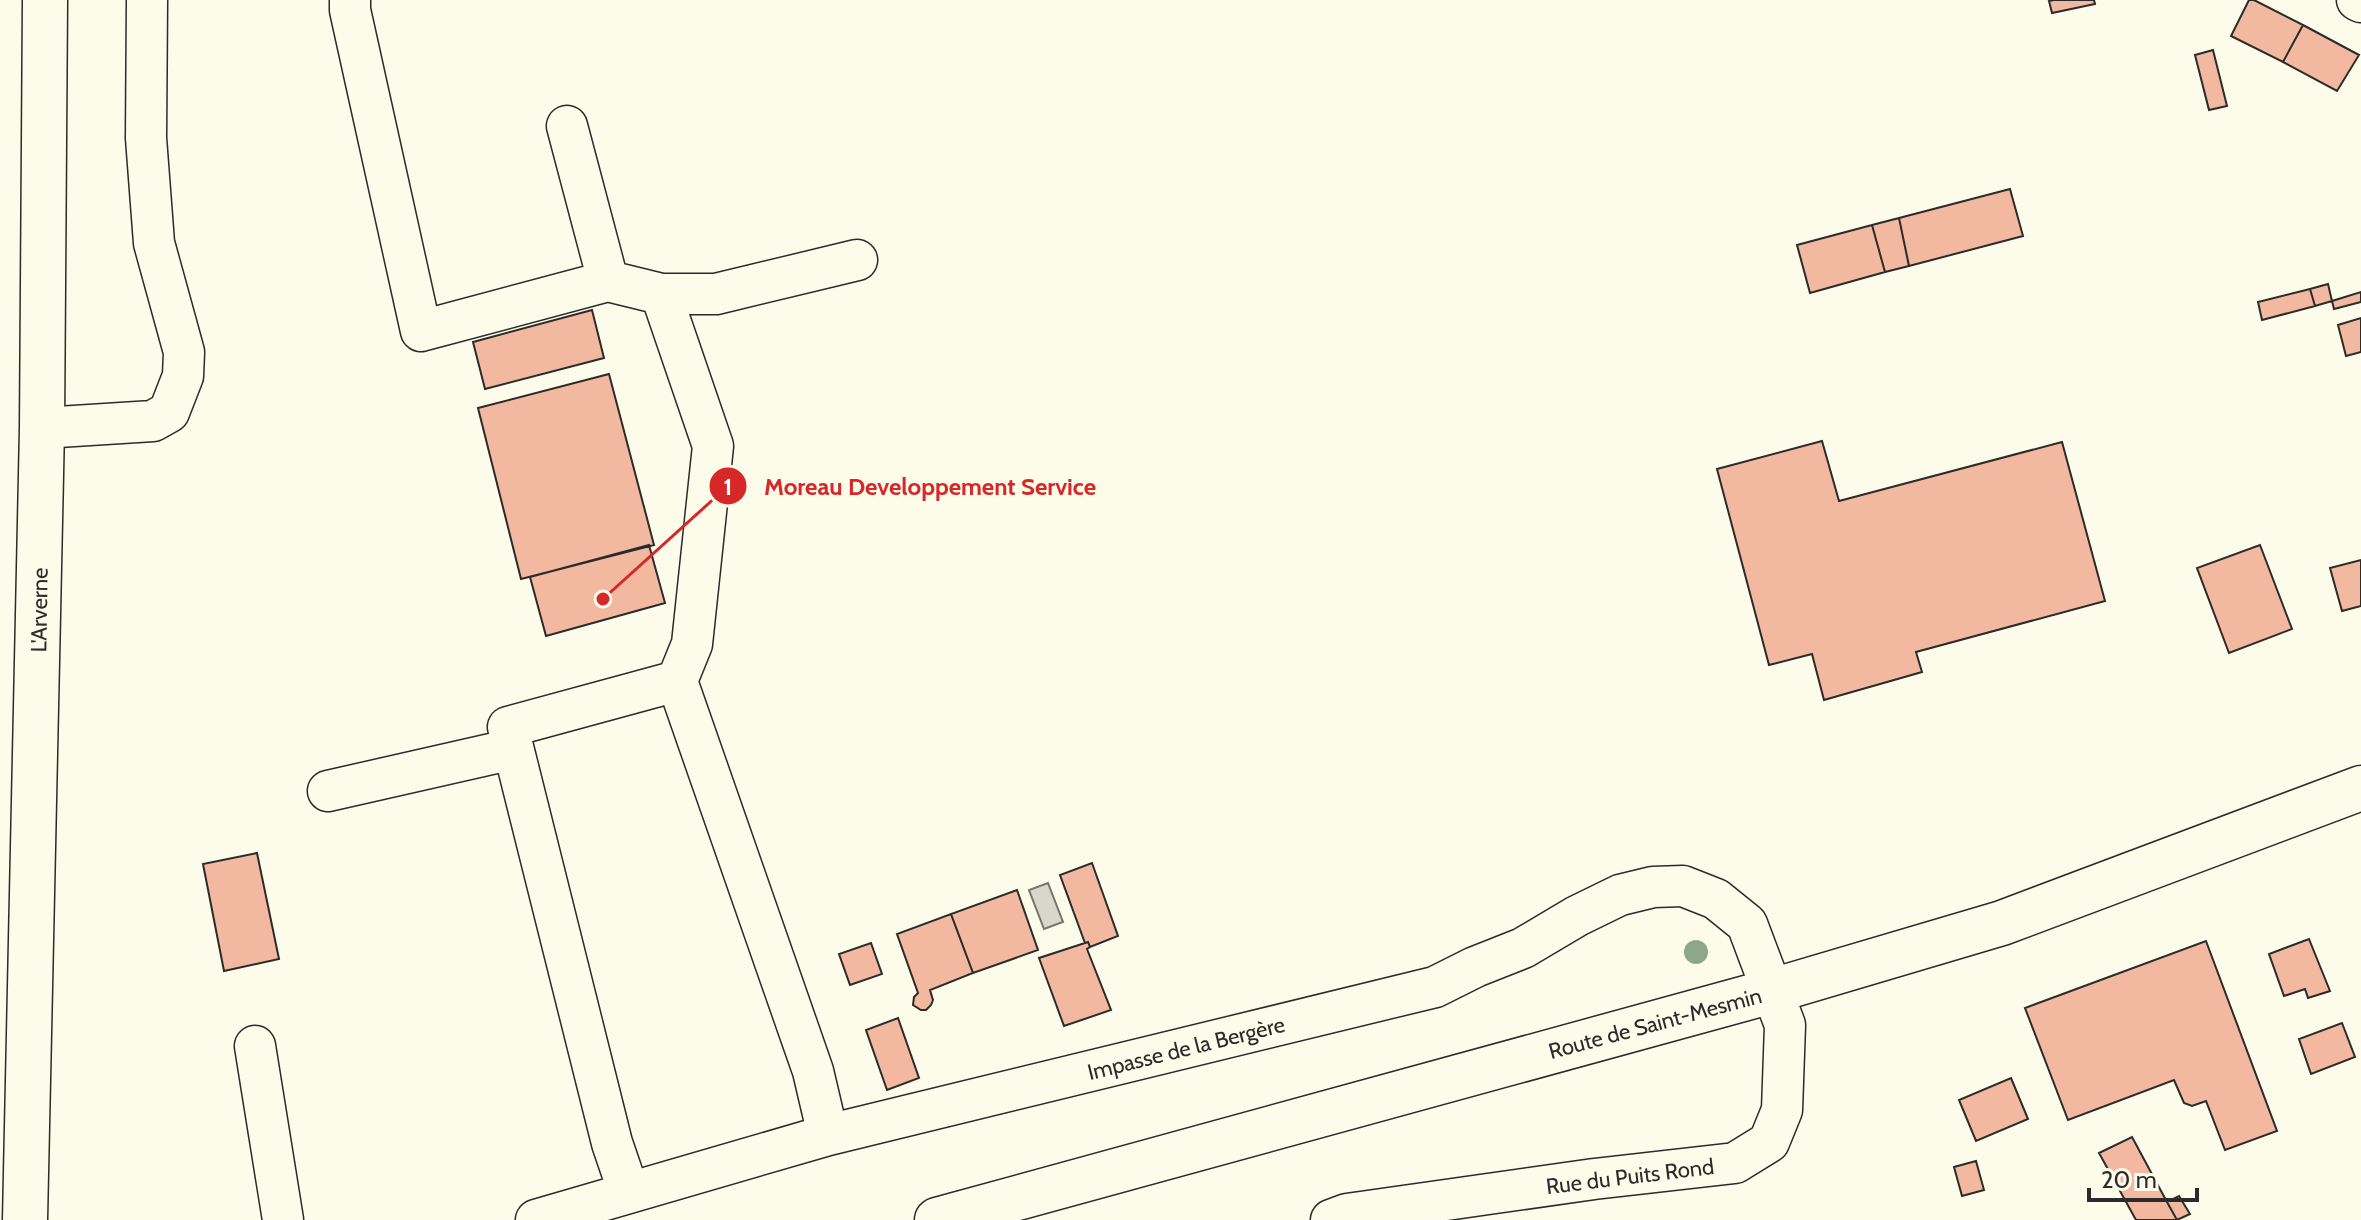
<svg xmlns="http://www.w3.org/2000/svg" width="2361" height="1220" viewBox="0 0 2361 1220" font-family="Cabin,sans-serif">
<rect width="100%" height="100%" fill="#fdfbea"/>
<path fill="#d8d7c9" stroke="#74746e" stroke-width="2" d="M1048 883 1063 922 1044 929 1029 890Z"/>
<path fill="#f2b8a0" stroke="#2b2b2b" stroke-width="2" d="M2054 0H2094L2095 4 2052 13 2049 1Z
M2249 0H2254L2303 25 2283 62 2231 36Z
M2303 25 2359 55 2337 91 2283 62Z
M2213 50 2227 106 2209 110 2195 55Z
M2010 189 2023 236 1909 266 1899 218Z
M1899 218 1909 266 1885 272 1872 225Z
M1872 225 1885 272 1810 293 1797 245Z
M2328 284 2332 301 2315 306 2310 289Z
M2310 289 2315 306 2262 320 2258 302Z
M2361 292V302L2334 309 2332 301Z
M592 310 604 358 485 389 473 342Z
M2361 318V352L2346 356 2338 325Z
M609 374 654 545 521 579 478 408Z
M1822 441 1839 501 2062 442 2105 601 1916 652 1922 672 1824 700 1812 654 1769 665 1717 469Z
M649 545 665 603 546 636 530 577Z
M2260 545 2292 629 2229 653 2197 568Z
M2361 560V606L2342 611 2330 568Z
M257 853 279 959 224 971 203 864Z
M1092 863 1118 936 1090 947 1088 942 1085 943 1060 875Z
M1017 890 1038 950 973 973 951 914Z
M951 914 973 973 930 990 933 1000 931 1005 926 1010H921L913 1005 914 997 918 993 897 934Z
M2309 939 2330 991 2308 998 2305 989 2284 996 2269 954Z
M2206 941 2277 1131 2225 1150 2206 1101 2192 1106 2184 1103 2174 1080 2068 1120 2025 1008Z
M1088 942 1090 947 1087 949 1111 1010 1064 1026 1039 958Z
M871 943 882 974 850 985 839 954Z
M898 1018 919 1078 887 1090 866 1030Z
M2342 1023 2355 1057 2311 1074 2299 1039Z
M2011 1078 2028 1119 1976 1141 1959 1100Z
M2132 1137 2167 1202 2177 1220H2136L2099 1153Z
M1976 1161 1984 1190 1962 1196 1954 1167Z
M2179 1196 2190 1214 2177 1220 2167 1202Z"/>
<g fill="none" stroke-linecap="round" stroke-linejoin="round">
<g stroke="#2b2b2b" stroke-width="43">
<path id="minor" d="M350 0V10L421 331 608 281 661 294H716L857 260
M2357 0 2361 2
M567 126 608 281
M661 294 713 446 692 644 677 681 813 1071 828 1135
M42 428 153 421 169 412 183 376 184 352 154 243 146 138 147 0
M328 791 513 749
M255 1046 283 1220
M629 1193 612 1143 508 727 677 681
M536 1220 828 1135 1435 987 1475 967 1523 948 1577 916 1620 895 1653 887 1683 886 1716 899 1747 924 1785 1025 1782 1110 1769 1142 1735 1163 1594 1179 1347 1214 1331 1220"/>
</g>
<g stroke="#2b2b2b" stroke-width="47">
<path id="major" d="M937 1220 1772 991 2002 923 2361 788"/>
</g>
<g stroke="#2b2b2b" stroke-width="47">
<path id="highway" d="M25 1220 42 428 45 0"/>
</g>
<use href="#minor" stroke="#fdfbea" stroke-width="40"/>
<use href="#major" stroke="#fdfbea" stroke-width="44"/>
<use href="#highway" stroke="#fdfbea" stroke-width="44"/>
</g>
<circle fill="#8ea78a" cx="1696" cy="952" r="12"/>
<g text-anchor="middle" stroke-width="6" stroke-linejoin="round" paint-order="stroke">
<g font-size="22" fill="#2b2b2b" stroke="#fdfbea">
<text transform="translate(39 610) rotate(-89)" y="8">L'Arverne</text>
<text transform="translate(1655 1023) rotate(-15)" y="8">Route de Saint-Mesmin</text>
<text transform="translate(1186 1048) rotate(-14)" y="8">Impasse de la Bergère</text>
<text transform="translate(1630 1176) rotate(-7)" y="8">Rue du Puits Rond</text>
</g>
</g>
<path fill="none" stroke="#d62828" stroke-width="3" d="M603 599L728 486"/>
<g fill="#d62828" stroke="#fdfbea" stroke-width="3">
<circle cx="603" cy="599" r="8"/>
<circle cx="728" cy="486" r="20"/>
</g>
<g font-size="24" text-anchor="middle" font-weight="bold" fill="#fff">
<text x="728" y="495">1</text>
</g>
<g font-size="24" text-anchor="middle" font-weight="bold" fill="#d62828" stroke="#fdfbea" stroke-width="6" stroke-linejoin="round" paint-order="stroke">
<text x="930" y="495">Moreau Developpement Service</text>
</g>
<path d="M2089 1188v12h108v-12" fill="none" stroke="#2b2b2b" stroke-width="4"/>
<text x="2101" y="1188" font-size="24" fill="#2b2b2b" stroke="#fdfbea" stroke-width="6" paint-order="stroke">20 m</text>
</svg>
